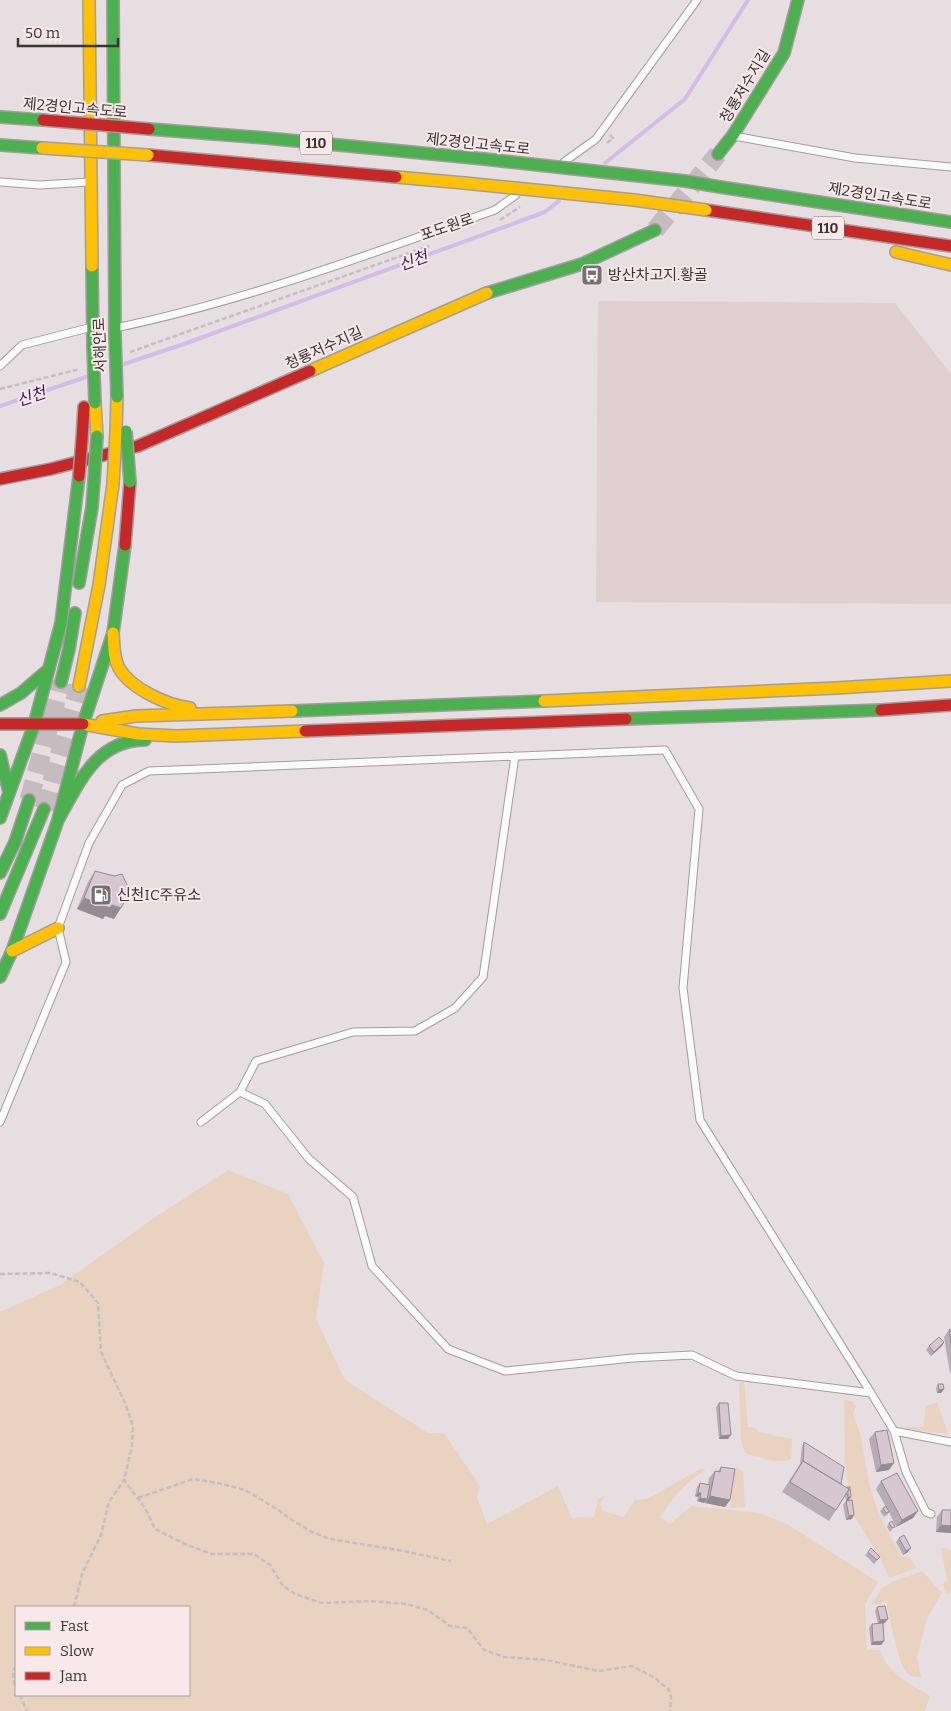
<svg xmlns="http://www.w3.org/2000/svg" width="951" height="1711" viewBox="0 0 951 1711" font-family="Bitter,'Noto Sans KR',serif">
<rect width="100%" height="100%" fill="#e6dee0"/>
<path fill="#dfcfd1" d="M598 301 895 303 951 374V604L596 602Z"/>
<path fill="#ead2c0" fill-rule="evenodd" d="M228 1170 288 1194 324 1263 316 1319 345 1380 428 1433H444L480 1486 477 1497 487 1524 558 1486 572 1518 594 1517 598 1499 604 1496 600 1504 603 1511 624 1517 635 1500 647 1499 702 1468 706 1470C687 1480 672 1499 660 1517L670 1524 691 1506 759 1513 787 1524 878 1582 865 1604 867 1650H880C888 1674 909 1683 930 1696L925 1711H0V1312L60 1285 151 1220ZM16 1607H189V1695H16Z
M744 1381 748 1427 756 1428 758 1432 792 1439 791 1459C779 1465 758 1457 745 1453L741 1440 739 1388V1383Z
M844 1400 852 1401 856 1407 853 1414 861 1437 869 1483 876 1506 884 1525 902 1557H910L916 1568 889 1578 881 1559 854 1516 845 1466Z
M937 1402 948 1434 907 1429 906 1427H923L926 1406Z
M737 1467 743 1472 745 1507 731 1508 733 1475Z
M941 1548 951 1550V1591L947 1595 943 1584 947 1580Z
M922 1571 942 1593 927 1618 917 1658 921 1677C916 1678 910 1677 907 1673 898 1664 889 1614 886 1600L880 1604H872L881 1589 892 1582Z"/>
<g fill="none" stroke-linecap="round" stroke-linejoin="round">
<path stroke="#d3bce8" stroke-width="4" d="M605 163 685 99 748 0
M121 365 184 344 545 212 559 201
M0 406 89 376"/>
<path stroke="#c4bcbe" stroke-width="19" stroke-dasharray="19 9" stroke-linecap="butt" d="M655 230 718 154
M29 800 61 682
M44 809 79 686"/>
<g stroke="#a39d9e" stroke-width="9">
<path id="lane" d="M734 136 855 158 951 167
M564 162 596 139 697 0
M0 182 40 185 90 182
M115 328C245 301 370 254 495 210L516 195
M0 366 22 345 92 327
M240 1092 265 1104 309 1159 353 1197 372 1266 448 1349 505 1371 633 1358 692 1355 736 1376 871 1393 894 1431 906 1472 926 1512 931 1514
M0 1122 66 962 58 928 89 843 122 785 149 771 665 750 699 809 683 988 700 1120 871 1393
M201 1122 240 1092 256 1061 353 1032 415 1031 455 1008 483 977 515 756
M894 1431 951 1442"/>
</g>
<g stroke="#a39d9e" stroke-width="14">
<path id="fast" d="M113 0 115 336
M0 117 43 120
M149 129 266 138 484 159
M0 145 42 148
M718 154 733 135 784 53 798 0
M720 187 951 222
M92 266 93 346
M487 293 582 264 655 230
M79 583 92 507 94 481
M61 682 69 649 75 613
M0 705 21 693 49 669
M292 711 544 701
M626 719 881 710
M0 755 9 792
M0 818 34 725 61 623 79 476
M58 820C79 783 96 740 145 740
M0 873 15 842 29 800
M0 914 44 809
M0 977 12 951 58 820 83 724 113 633 125 545"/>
</g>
<g stroke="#a39d9e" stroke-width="14">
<path id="slow" d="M89 0 92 266
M396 177 464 183
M896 252 951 265
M310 371 487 293
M95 403 97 436
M116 432 117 397
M113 633C114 645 113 657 119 668 131 689 167 705 190 708
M79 686 99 585 113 484
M544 701 836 688 951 681
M102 721 136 716 292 711
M83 724 138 734 176 736 305 731
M12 951 58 928"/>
</g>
<g stroke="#a39d9e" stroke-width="14">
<path id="jam" d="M148 155 396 177
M706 210 951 246
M82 439 84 407
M0 479 51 469 138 446 310 371
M125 545 130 482
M881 710 951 705
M0 724H83
M305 731 626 719"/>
</g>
<path stroke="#c3c0c1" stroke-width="2.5" stroke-dasharray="5 2.5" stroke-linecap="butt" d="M607 143 613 138 610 135
M500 220 520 207
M130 352 429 246
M0 389 80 369
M0 1274 50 1273 80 1282 98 1303 101 1352 125 1403 133 1426 132 1446 124 1480 145 1508 155 1529 187 1545 212 1554H254L270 1565 283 1586 295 1594 322 1603 371 1601 406 1604 428 1610 450 1626 467 1628 484 1650 504 1657 546 1660 599 1671 632 1666 655 1678 669 1690 671 1697 670 1711
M138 1498 193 1479 218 1483 245 1490 277 1509 292 1520 312 1532 330 1539 398 1550 451 1561
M74 1607 82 1574 101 1535 109 1502 124 1480
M16 1666C11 1674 13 1679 16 1688
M20 1695 27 1711"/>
<use href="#lane" stroke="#fbfafa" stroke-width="7"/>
<use href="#fast" stroke="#4caf50" stroke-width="11"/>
<use href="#slow" stroke="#ffc107" stroke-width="11"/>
<use href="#jam" stroke="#c62828" stroke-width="11"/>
<g stroke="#a39d9e" stroke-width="14" stroke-linecap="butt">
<path id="fast-bridge" d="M484 159 685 181 720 187
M115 336 117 397
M93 346 95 403
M126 431 130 482
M94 481 97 436"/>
</g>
<g stroke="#a39d9e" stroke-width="14" stroke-linecap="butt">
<path id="slow-bridge" d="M42 148 148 155
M464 183 634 200 706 210
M113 484 116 432"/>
</g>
<g stroke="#a39d9e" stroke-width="14" stroke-linecap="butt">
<path id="jam-bridge" d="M43 120 149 129
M79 476 82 439"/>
</g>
<use href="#fast-bridge" stroke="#4caf50" stroke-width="11"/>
<use href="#slow-bridge" stroke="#ffc107" stroke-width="11"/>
<use href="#jam-bridge" stroke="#c62828" stroke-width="11"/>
</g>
<path fill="#b9abb4" d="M95 871 114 919 105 916 103 919 77 909 88 882Z
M951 1329V1373H950L944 1337 949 1330Z
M944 1342 942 1346 931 1356 926 1350 929 1346Z
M938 1384 944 1389 941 1393H937L936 1388Z
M719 1403 728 1439H719L716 1407Z
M875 1432 889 1470 876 1472 869 1439Z
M804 1442 851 1497 849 1500 846 1501 845 1496 829 1521 782 1492 800 1464 802 1446Z
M721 1467 730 1500 725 1507 697 1501 698 1497 695 1496 697 1487 700 1483 708 1485 709 1478 715 1471H718Z
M881 1481 913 1518 896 1527 889 1512 887 1515 884 1517 880 1511 883 1508 886 1507 876 1489Z
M846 1501 852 1519 846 1520 843 1505Z
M942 1510H951V1533L936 1532 937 1517Z
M892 1521V1530L890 1532 887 1527 889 1523Z
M899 1538 908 1552 903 1555 896 1542Z
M868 1552 880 1557 874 1564 865 1555Z
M877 1607 885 1623 880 1624 884 1641 881 1645H871L869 1628 872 1624H878L875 1611Z"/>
<path fill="#968b92" d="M84 898 112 905 121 908 114 919 105 916 103 919 77 909Z
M944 1342 942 1346 931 1356 934 1352Z
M944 1389 941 1393H937L939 1390Z
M731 1435 728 1439H719L721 1436Z
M894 1463 889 1470 876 1472 881 1465Z
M698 1493H701L698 1497 695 1496Z
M710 1496 730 1500 725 1507 705 1503Z
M848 1497H851L849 1500 846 1501Z
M700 1498 707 1499 704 1503 697 1501Z
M918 1511 913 1518 896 1527 902 1520Z
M854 1515 852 1519 846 1520 849 1516Z
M941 1525 951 1526V1533L936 1532Z
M911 1548 908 1552 903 1555 906 1551Z
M888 1619 885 1623 878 1624 880 1620Z
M884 1641 881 1645H871L873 1642Z"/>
<path fill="#d7c7d1" stroke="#968b92" d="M95 871 114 876 122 874 130 891 121 908 112 905 110 908 84 898Z
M951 1329V1343L949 1330Z
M939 1337 944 1342 934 1352 929 1346Z
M938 1384H943L944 1389 939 1390Z
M719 1403H728L731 1435 721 1436Z
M887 1430 894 1463 881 1465 875 1432Z
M804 1442 844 1467 841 1484 803 1461Z
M803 1461 849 1489 836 1510 790 1482Z
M721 1467 735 1469 730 1500 710 1496 715 1471 720 1472Z
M897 1473 918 1511 902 1520 881 1481Z
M700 1483 710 1485 707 1499 700 1498 701 1493H698Z
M847 1487H850L851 1497H848V1492L849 1489Z
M852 1500 854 1515 849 1516 846 1501Z
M886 1506 889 1512 886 1513 883 1508Z
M942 1510H951V1526L941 1525Z
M892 1521 895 1527 892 1528 889 1523Z
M904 1535 911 1548 906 1551 899 1538Z
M871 1548 880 1557 877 1560 868 1552Z
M885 1606 888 1619 880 1620 877 1607Z
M883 1623 884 1641 873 1642 872 1624Z"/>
<defs>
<g id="bus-square" transform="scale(1.125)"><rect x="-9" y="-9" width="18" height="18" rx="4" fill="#767071" stroke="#f8e8ea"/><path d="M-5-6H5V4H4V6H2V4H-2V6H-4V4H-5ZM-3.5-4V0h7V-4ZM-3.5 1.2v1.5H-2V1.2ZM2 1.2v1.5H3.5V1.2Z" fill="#fff"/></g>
<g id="fuel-square" transform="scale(1.125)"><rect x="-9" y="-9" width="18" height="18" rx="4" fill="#767071" stroke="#f8e8ea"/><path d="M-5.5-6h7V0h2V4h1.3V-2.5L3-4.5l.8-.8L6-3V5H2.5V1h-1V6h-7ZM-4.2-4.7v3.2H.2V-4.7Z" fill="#fff"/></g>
</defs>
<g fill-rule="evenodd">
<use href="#bus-square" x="592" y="275"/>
<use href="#fuel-square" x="101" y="895"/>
</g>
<g text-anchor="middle" stroke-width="4" stroke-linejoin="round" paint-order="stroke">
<g fill="#f8e8ea" stroke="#736a6b" stroke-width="1">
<rect x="300" y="131.5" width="32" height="23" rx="4"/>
<rect x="812" y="216.5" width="32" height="23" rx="4"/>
</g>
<g font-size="14" font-weight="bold" fill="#3a3435">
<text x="316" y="148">110</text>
<text x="828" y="233">110</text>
</g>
<g font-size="15" fill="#3a3435" stroke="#f8e8ea">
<text transform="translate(745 86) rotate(-59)" y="5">청룡저수지길</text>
<text transform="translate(75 108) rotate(5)" y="5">제2경인고속도로</text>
<text transform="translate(478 144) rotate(6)" y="5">제2경인고속도로</text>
<text transform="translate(880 196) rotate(9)" y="5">제2경인고속도로</text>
<text transform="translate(447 227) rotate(-19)" y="5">포도원로</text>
<text transform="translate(100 345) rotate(-92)" y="5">서해안로</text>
<text transform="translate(324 348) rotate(-24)" y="5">청룡저수지길</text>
</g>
<g font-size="15" fill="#3a3435" stroke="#f8e8ea" text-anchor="start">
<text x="608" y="280">방산차고지.황골</text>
<text x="117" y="900">신천IC주유소</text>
</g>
<g font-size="16" font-style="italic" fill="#3d145b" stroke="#f8e8ea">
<text transform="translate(413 260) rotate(-20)" y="6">신천</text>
<text transform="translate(31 396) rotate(-19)" y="6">신천</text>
</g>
</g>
<rect x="15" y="1606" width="175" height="90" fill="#f8e8ea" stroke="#aca0a2"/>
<rect x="25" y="1622" width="25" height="8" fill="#4caf50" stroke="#aca0a2"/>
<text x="60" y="1631" font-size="15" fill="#3a3435">Fast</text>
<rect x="25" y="1647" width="25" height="8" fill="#ffc107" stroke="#aca0a2"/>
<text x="60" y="1656" font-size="15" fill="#3a3435">Slow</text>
<rect x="25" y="1672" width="25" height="8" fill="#c62828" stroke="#aca0a2"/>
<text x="60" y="1681" font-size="15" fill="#3a3435">Jam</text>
<path d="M18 38v8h100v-8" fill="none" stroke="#3a3435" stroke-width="2.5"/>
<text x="25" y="38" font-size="15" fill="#3a3435" stroke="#f8e8ea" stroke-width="4" paint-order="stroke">50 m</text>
</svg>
